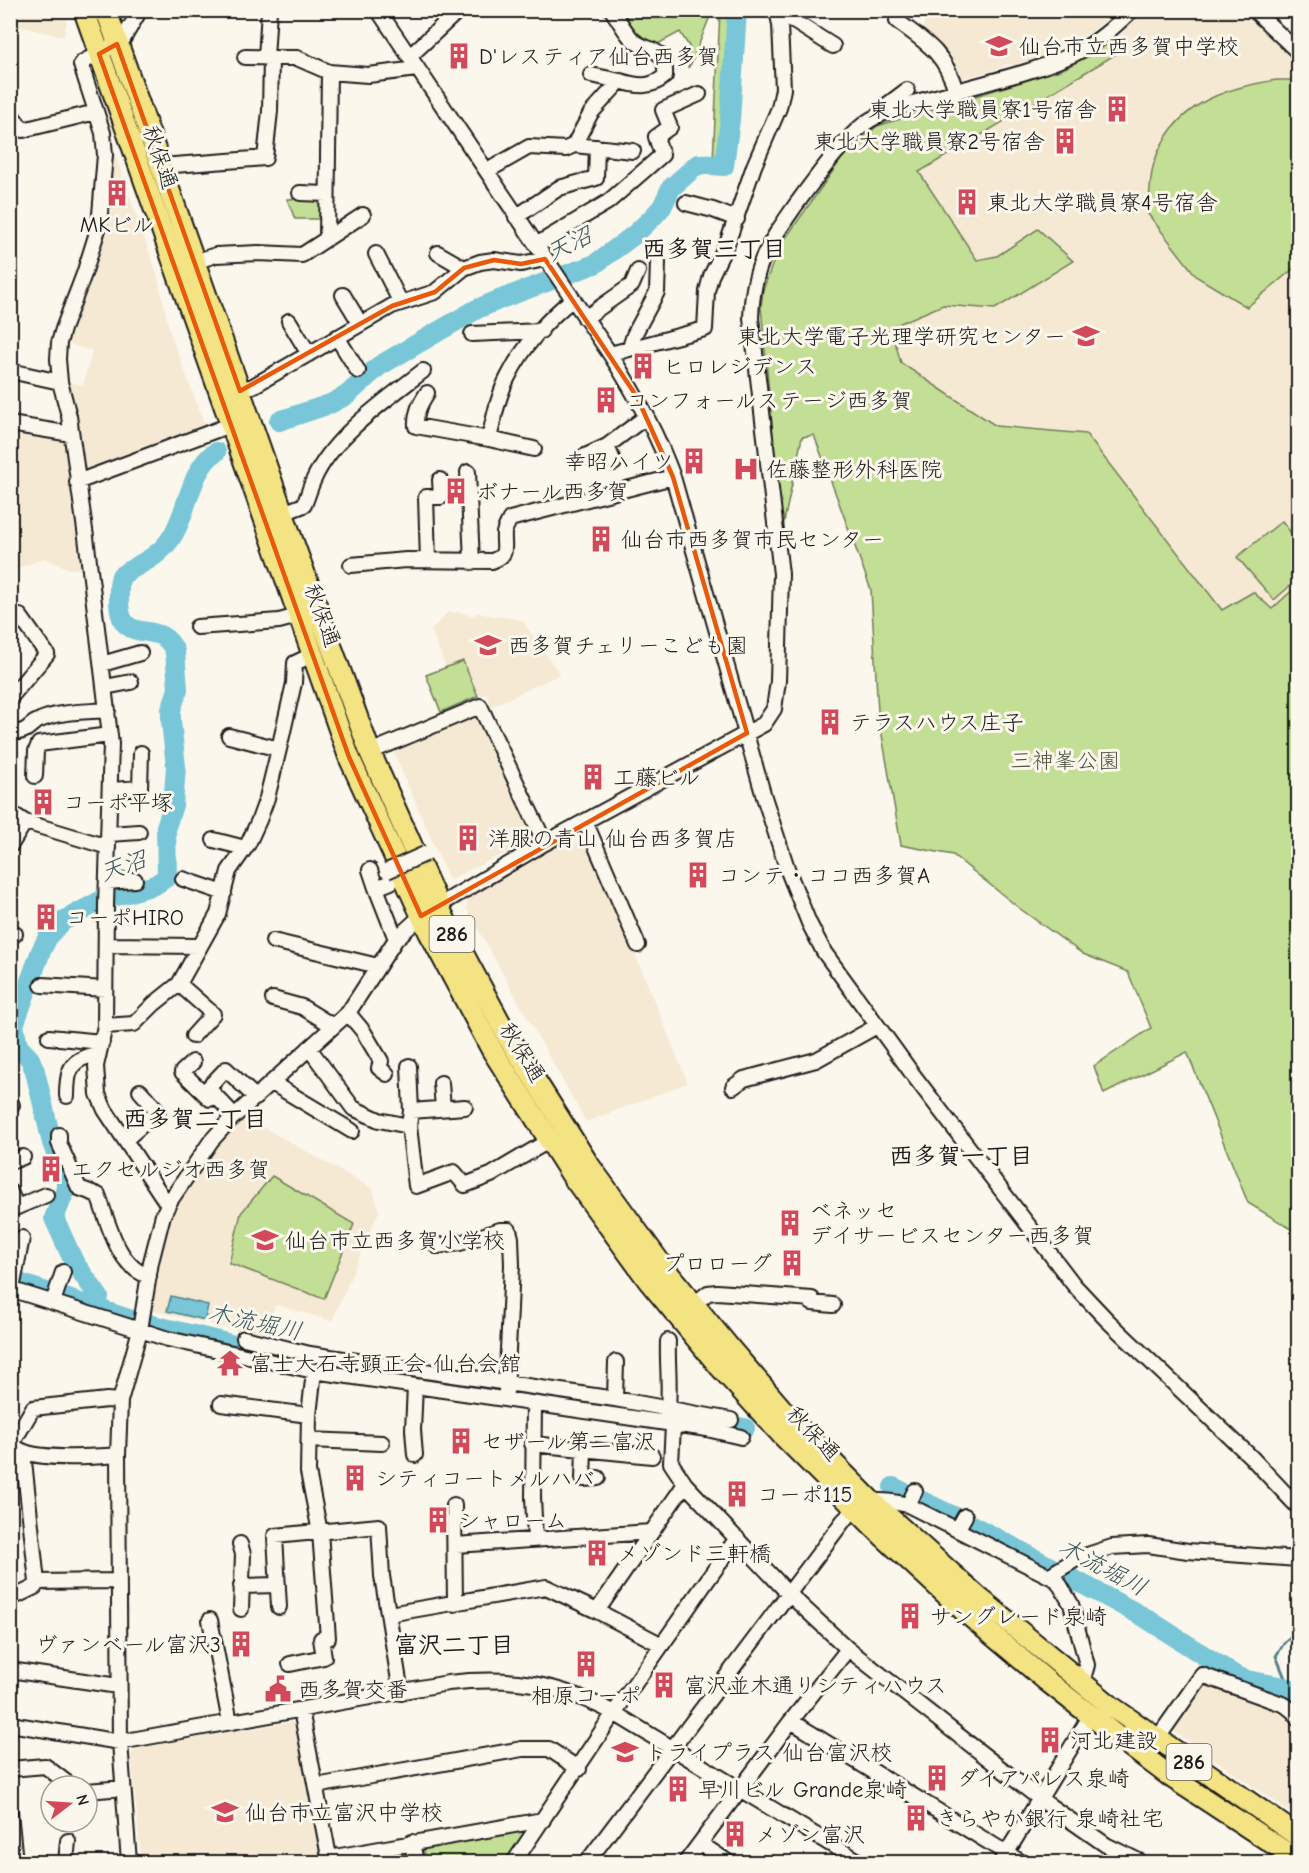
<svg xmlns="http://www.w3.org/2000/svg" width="1309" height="1873" viewBox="0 0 1309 1873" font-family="'Comic Neue','Klee One',sans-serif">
<rect width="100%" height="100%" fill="#fbf7ec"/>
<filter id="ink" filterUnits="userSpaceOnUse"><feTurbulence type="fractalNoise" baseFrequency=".0167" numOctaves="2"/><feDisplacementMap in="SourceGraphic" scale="12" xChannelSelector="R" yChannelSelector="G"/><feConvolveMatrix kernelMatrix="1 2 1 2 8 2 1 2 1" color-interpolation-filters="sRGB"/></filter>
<g filter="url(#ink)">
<path fill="#f6e9d4" d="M10 11H64L67 18 64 37 14 25Z
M927 11H1117L1090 33 1045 55 1014 65 1007 64 1000 68 955 80 923 29Z
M1144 11H1246L1298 61V599L1241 643 890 372 845 158 1077 65 1118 37Z
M115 154 157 274 170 332 206 428 90 469 80 465 64 381 83 385 92 351 66 343 109 155Z
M11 426 67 436 85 569H70L44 558 11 571Z
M448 612 465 613 471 616 477 613 522 620 560 674 491 707 487 694 478 696 463 661 446 668 431 630Z
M472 715 481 717 534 831 533 840 449 880 392 749Z
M584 839 590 844 688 1083 586 1122 466 908 467 898 562 840 568 849Z
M244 1116 373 1189 379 1211 332 1321 276 1305 261 1336 150 1310 154 1277 168 1218 214 1147Z
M1208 1681 1274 1706 1292 1717 1298 1728V1818L1169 1728 1198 1685Z
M297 1721 323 1862H141L131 1753 139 1748Z"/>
<path fill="#c3de95" stroke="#707d58" stroke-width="1.5" d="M641 11H712L692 62 688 68 690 48 680 32 656 45 637 35 626 18Z
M720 11H735L721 162 713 161Z
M1116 38 1123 50 919 172 977 260 997 256 1038 229 1073 261 995 309 943 305 891 327 901 363 996 426 1086 434 1222 610 1253 592 1272 609 1298 585V1233L1248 1203 1187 1052 1104 1094 1094 1066 1151 1028 1128 972 1083 954 1019 908 953 855 901 845 878 712 871 590 814 435 802 437 782 531 761 307 763 290 778 249 842 158 877 126 1063 69 1095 52Z
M1277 80H1298V265L1247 307 1197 277 1148 214C1150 198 1149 179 1154 163 1173 105 1222 88 1277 80Z
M318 198 321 201V219H295L287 199Z
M1282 521 1298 542V579L1274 600 1237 557Z
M463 661 478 696 441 712 426 675Z
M272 1176 354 1224 324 1299 229 1263 241 1213Z
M533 1825 511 1862H426L423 1845Z"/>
<path fill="#78c6d7" stroke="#53828c" stroke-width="1.5" d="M171 1296 208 1305 205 1320 167 1311Z"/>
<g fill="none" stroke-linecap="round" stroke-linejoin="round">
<path stroke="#53828c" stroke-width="3" d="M1289 1688 1276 1656 1284 1643 1298 1629"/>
<path stroke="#78c6d7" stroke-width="20" d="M279 421 330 404 347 395 379 366 477 309 501 299 595 264 634 235 651 219 662 207 671 188 698 164 724 166 730 120 737 10
M10 1280 132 1320 255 1350 327 1365 659 1413
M91 1307 99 1297 74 1262 54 1218 66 1189V1180L52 1143 35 1071 30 1059 18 1046 14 1025 41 951 49 935 63 921 100 901 155 885 167 877 166 827 173 805 176 767 171 721V710L178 689 175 652C161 615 119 651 119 599 119 591 118 584 121 576 138 564 156 559 169 541 188 516 189 469 216 452
M708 1422 745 1428
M893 1487 968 1523 1144 1617 1236 1676 1247 1680 1289 1688 1298 1697"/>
<g stroke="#1c1c1c" stroke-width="18">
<path id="minor" d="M140 10 122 41 83 62 81 65 103 133 105 155 99 226 84 274 63 329 59 343 58 359 60 382 69 416 86 537 111 744 106 905 105 1026 96 1066 98 1094 105 1110 168 1205
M378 10 610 354C635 393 657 433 673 477L764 797 788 871 809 923 824 952 914 1076 1074 1285 1107 1320 1250 1456 1298 1507
M898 10 897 21C927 43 945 53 956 91
M1254 10 1298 52
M787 17 833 46
M410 56 459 10
M245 57 297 58 329 72 368 75 417 69
M266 58 269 10
M591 75 620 81
M883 108 907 90
M10 113 23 130 96 112
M574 145 633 151
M161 166 265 158 270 111 271 58
M487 171 529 147 566 149 574 145 591 113 620 81C637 86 650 89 665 76 667 43 645 54 631 38 624 30 618 19 612 10
M300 193 327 194
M686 203 713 210 737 219
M516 217 559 188 596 178 597 147
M327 238 329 72
M536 245 608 202 662 155 656 137 670 127 663 110 699 94
M438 253 464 268
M376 254 401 303
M194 262 216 255 258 253 302 255 363 215
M343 295 360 323
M585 318 632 285 638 271
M289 321 309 354
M472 334 541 331
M337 337 358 371
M630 347 634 335 657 292 658 262
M610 354 705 329 707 291 711 276 728 241 754 166 779 108 783 89 780 25 777 10
M10 371 60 382
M240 391 253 386 392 306 435 292 464 268 480 262 494 260 521 264 545 259
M427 393C420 404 415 413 416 426L489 439C494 418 498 396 508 377 523 347 547 319 573 299
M10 424 71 434
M489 439 534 449
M607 446 614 463
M583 457 607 446 647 416
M468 472 472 562
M77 482 230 425
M283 513 304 505C308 496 310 487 314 479 334 435 386 400 423 371
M428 560 426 497H441L440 480
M351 565 406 560 492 561C509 555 503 548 504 533 505 528 508 523 510 519L673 477
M197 627 279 621 298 616
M102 664 140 653
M105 687 131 682
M10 698 47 654 20 616
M10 733C32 732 26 725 40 720 60 711 87 712 108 710
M229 736 279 749
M370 752 480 706 545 843
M35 776 36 751 39 744 110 735
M111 790 140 788 141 753
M10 812 25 822 108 847
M585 821 638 945
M109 834 139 832
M214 840 245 848
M10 846 25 822
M370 870 376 888
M183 879 224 893
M107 882 135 880
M391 882 376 888 396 939
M10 931 15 934
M273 941 378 966
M106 945 200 946
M179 984 213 1014 193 1036
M42 985 105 989
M273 999 302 1007 333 1026
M348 1013 363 1031 381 1061 379 1068 387 1074
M105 1026 134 1024 154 1004 179 984 218 914 229 871 248 844 259 820 267 798 279 749 294 683 295 663 312 655
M49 1037 102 1042
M309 1048 353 1108 379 1120 409 1126
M193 1062 182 1072 210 1099
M409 1066 411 1111 409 1126 416 1186 454 1172 465 1185 491 1175 550 1140
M272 1083 352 1131
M441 1083 443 1108
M733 1087 744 1079 816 1060 877 1026
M67 1096C67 1070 70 1059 97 1054
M10 1102 12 1105
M411 1111 465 1107
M235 1116 208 1088 226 1069 256 1098
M59 1135V1143L79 1188 98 1195C108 1222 118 1268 149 1276
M125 1140 158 1111 140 1091
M10 1162 23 1157
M10 1192 17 1207
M10 1210 46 1195
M437 1246 460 1243 500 1230H509L511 1238 512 1265 506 1392
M10 1289 140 1330 120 1401 118 1455 120 1742 129 1862
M12 1289 22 1238
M53 1302 63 1272
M694 1304 708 1293 717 1292 812 1299V1303L833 1305
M244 1338 310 1354 615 1399 731 1420
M415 1386 413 1430 415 1455
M615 1399 616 1362
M221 1404 309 1415
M534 1404 533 1497 535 1539
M667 1416C671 1391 667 1365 668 1341
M673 1426 671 1463 685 1484 789 1594 848 1649 1040 1799 1106 1845 1141 1862
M741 1437 707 1429 314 1371 168 1339 140 1330 151 1262 163 1215 170 1201 211 1141 230 1120 348 1013 396 939 421 916 545 843 764 724 774 709 778 681 781 574 751 318C753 266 766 248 795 206 812 183 847 134 870 120 892 107 918 102 943 95 986 82 1032 73 1074 54 1096 44 1114 27 1132 10
M309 1440 382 1443
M12 1444 33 1408 107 1400 120 1401
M532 1444 652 1456
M17 1448C34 1461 95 1457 118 1455
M584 1449 583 1479 598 1478
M23 1452 37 1582
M454 1505 455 1604
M908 1505 915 1491
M957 1530 965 1516
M240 1544 243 1554 241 1609
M455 1545 651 1532
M1050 1575 1078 1558 1112 1547 1148 1545 1188 1551 1298 1559
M241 1586 278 1585
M10 1599 35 1587 37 1582 118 1581
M279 1607 275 1536 379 1526 382 1576 401 1693
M597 1611 685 1484
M389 1614 546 1587 597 1611 662 1645
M210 1620 230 1722
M290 1664 324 1657 321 1639 328 1638 320 1532 308 1472 309 1415 314 1371
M10 1670 118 1686
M301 1710 330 1862
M791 1721 1021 1862
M10 1724 120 1742 448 1683C511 1676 558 1683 614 1713L860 1862
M1157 1739 1202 1675 1285 1705 1294 1712 1298 1719
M10 1769 45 1766 71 1786
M316 1786 522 1749H549L579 1769
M87 1791 123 1788
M10 1812 15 1862
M412 1842 416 1862
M701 1844 728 1862
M329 1858 543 1820
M66 1862 68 1841
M514 1862 614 1713 737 1538
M587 1862 844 1520C866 1498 878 1498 908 1505L1057 1580 1071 1604 1087 1665 1082 1683
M686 1862 791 1721 848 1649
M1001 1862 1091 1715"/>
</g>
<g stroke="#1c1c1c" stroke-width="24">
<path id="highway" d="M84 10 349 757 429 932 492 1050 573 1177 648 1280 720 1367 781 1434 884 1537 964 1611 1047 1681 1127 1744 1171 1777 1298 1860
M106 10 293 542 370 752 445 920 509 1039 589 1165 664 1268 733 1352 794 1423 871 1501 978 1597 1112 1707 1298 1836"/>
</g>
<use href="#minor" stroke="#fbf7ec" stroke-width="14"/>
<use href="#highway" stroke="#f4e382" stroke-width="20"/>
<g stroke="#1c1c1c" stroke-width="18" stroke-linecap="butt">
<path id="minor-bridge" d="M387 871 425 854"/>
</g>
<use href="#minor-bridge" stroke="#fbf7ec" stroke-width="14"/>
</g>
</g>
<path fill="none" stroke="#e8590c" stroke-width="4.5" stroke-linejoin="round" d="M117 44 240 391 392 306 435 292 464 268 494 260 521 264 545 259 637 397 673 477 747 733 421 916 349 757 105 71 99 54Z"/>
<defs>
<g id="school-bare" transform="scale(2.07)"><path d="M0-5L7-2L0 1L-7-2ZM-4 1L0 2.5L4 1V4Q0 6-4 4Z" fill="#d1495b" stroke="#fbf7ec" stroke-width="2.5" paint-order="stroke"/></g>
<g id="building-bare" transform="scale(2.07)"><path d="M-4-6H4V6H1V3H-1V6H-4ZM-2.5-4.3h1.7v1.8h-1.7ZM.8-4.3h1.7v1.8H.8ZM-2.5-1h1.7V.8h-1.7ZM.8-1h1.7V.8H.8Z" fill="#d1495b" stroke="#fbf7ec" stroke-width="2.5" paint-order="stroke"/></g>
<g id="university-bare" transform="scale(2.07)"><path d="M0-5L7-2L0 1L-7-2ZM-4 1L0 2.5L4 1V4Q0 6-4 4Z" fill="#d1495b" stroke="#fbf7ec" stroke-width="2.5" paint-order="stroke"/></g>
<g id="hospital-bare" transform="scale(2.07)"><path d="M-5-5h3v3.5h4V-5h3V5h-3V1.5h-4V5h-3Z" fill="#d1495b" stroke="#fbf7ec" stroke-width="2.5" paint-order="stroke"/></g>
<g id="temple-bare" transform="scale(2.07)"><path d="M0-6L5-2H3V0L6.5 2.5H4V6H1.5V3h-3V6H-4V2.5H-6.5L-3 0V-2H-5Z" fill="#d1495b" stroke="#fbf7ec" stroke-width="2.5" paint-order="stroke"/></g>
<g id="civic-bare" transform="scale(2.07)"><path d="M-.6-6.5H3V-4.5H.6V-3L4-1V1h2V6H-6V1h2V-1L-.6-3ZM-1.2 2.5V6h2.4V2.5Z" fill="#d1495b" stroke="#fbf7ec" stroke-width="2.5" paint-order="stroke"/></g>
</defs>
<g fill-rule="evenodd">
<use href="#school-bare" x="999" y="46"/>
<use href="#building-bare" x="459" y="56"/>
<use href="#building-bare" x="1117" y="109"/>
<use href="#building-bare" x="1065" y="141"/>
<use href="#building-bare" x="117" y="193"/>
<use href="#building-bare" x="967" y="202"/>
<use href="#university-bare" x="1086" y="336"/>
<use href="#building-bare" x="643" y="366"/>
<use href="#building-bare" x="606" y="400"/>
<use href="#building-bare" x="694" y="461"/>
<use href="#hospital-bare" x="746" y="469"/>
<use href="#building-bare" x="456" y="491"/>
<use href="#building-bare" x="601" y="539"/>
<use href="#school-bare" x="488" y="645"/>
<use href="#building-bare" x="830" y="722"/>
<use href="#building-bare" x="593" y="777"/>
<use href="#building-bare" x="43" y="802"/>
<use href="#building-bare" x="468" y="838"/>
<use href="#building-bare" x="698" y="875"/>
<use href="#building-bare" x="46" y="917"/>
<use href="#building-bare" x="51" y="1169"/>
<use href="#building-bare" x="790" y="1223"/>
<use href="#school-bare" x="265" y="1240"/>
<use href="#building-bare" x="792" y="1263"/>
<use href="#temple-bare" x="230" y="1363"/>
<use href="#building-bare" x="461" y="1441"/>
<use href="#building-bare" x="355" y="1478"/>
<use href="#building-bare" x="737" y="1494"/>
<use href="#building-bare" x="438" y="1520"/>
<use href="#building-bare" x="597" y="1553"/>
<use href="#building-bare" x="910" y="1616"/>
<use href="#building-bare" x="241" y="1644"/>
<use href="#building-bare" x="586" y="1664"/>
<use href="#building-bare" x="664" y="1685"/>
<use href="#civic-bare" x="278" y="1689"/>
<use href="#building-bare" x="1050" y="1740"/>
<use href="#school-bare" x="625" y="1752"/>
<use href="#building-bare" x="937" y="1778"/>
<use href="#building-bare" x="678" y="1789"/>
<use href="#school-bare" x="225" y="1812"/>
<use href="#building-bare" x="916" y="1818"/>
<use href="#building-bare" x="735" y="1834"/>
</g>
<g text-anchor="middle" stroke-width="6" stroke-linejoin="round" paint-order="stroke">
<g fill="#fbf7ec" stroke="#5f5e5a" stroke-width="1.5">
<rect x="429.5" y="916" width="45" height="36" rx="4.5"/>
<rect x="1166.5" y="1744" width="45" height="36" rx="4.5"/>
</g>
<g font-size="21" font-weight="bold" fill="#1c1c1c">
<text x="452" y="941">286</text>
<text x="1189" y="1769">286</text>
</g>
<g font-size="22" fill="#1c1c1c" stroke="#fbf7ec" text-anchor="start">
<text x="1019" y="54">仙台市立西多賀中学校</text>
<text x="479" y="64">D'レスティア仙台西多賀</text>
<text x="1097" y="117" text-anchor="end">東北大学職員寮1号宿舎</text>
<text x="1045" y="149" text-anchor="end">東北大学職員寮2号宿舎</text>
<text x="987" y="210">東北大学職員寮4号宿舎</text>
<text x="117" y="232" text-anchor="middle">MKビル</text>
<text x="1066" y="344" text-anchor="end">東北大学電子光理学研究センター</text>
<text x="663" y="374">ヒロレジデンス</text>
<text x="626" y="408">コンフォールステージ西多賀</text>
<text x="674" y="469" text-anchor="end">幸昭ハイツ</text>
<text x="766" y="477">佐藤整形外科医院</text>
<text x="476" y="499">ボナール西多賀</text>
<text x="621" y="547">仙台市西多賀市民センター</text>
<text x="508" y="653">西多賀チェリーこども園</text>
<text x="850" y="730">テラスハウス庄子</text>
<text x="613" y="785">工藤ビル</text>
<text x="63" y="810">コーポ平塚</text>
<text x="488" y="846">洋服の青山 仙台西多賀店</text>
<text x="718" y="883">コンテ・ココ西多賀A</text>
<text x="66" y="925">コーポHIRO</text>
<text x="71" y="1177">エクセルジオ西多賀</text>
<text x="810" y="1218">ベネッセ<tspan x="810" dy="25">デイサービスセンター西多賀</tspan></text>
<text x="285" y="1248">仙台市立西多賀小学校</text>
<text x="772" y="1271" text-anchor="end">プロローグ</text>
<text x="250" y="1371">富士大石寺顕正会 仙台会舘</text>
<text x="481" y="1449">セザール第二富沢</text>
<text x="375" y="1486">シティコートメルハバ</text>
<text x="757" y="1502">コーポ115</text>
<text x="458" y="1528">シャローム</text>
<text x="617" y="1561">メゾンド三軒橋</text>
<text x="930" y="1624">サングレード泉崎</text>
<text x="221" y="1652" text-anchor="end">ヴァンベール富沢3</text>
<text x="684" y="1693">富沢並木通りシティハウス</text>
<text x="298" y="1697">西多賀交番</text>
<text x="586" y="1703" text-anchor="middle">相原コーポ</text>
<text x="1070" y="1748">河北建設</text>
<text x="645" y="1760">トライプラス 仙台富沢校</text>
<text x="957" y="1786">ダイアパレス泉崎</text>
<text x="698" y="1797">早川ビル Grande泉崎</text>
<text x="245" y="1820">仙台市立富沢中学校</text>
<text x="936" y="1826">きらやか銀行 泉崎社宅</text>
<text x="755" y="1842">メゾン富沢</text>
</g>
<g font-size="22" fill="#1c1c1c" stroke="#fbf7ec">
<text transform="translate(161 157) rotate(71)" y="8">秋保通</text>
<text transform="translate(323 615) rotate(70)" y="8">秋保通</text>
<text transform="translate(523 1052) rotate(58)" y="8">秋保通</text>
<text transform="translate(814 1433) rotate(46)" y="8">秋保通</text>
</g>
<g font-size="22" fill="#4e5640" stroke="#fbf7ec">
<text x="1065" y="768">三神峯公園</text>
</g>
<g font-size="24" font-style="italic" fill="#3c585d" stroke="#fbf7ec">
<text transform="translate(569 244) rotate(-26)" y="8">天沼</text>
<text transform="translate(123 866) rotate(-19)" y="8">天沼</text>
<text transform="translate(255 1322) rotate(12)" y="8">木流堀川</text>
<text transform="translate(1103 1567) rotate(28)" y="8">木流堀川</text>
</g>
<g font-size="24" font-weight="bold" fill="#1c1c1c" stroke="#fbf7ec">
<text x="714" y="257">西多賀三丁目</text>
<text x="195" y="1127">西多賀二丁目</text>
<text x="961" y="1164">西多賀一丁目</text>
<text x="454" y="1653">富沢二丁目</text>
</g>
</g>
<rect width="1309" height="1873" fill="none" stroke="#fbf7ec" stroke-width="36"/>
<rect x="18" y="18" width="1273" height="1837" fill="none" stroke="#1c1c1c" stroke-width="2" filter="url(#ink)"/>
<g transform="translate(69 1804) rotate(73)"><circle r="28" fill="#fbf7ec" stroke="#a29f99" stroke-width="1.5"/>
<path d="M0-4.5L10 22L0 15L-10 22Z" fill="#d1495b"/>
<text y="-9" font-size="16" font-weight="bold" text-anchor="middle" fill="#1c1c1c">N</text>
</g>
</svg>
